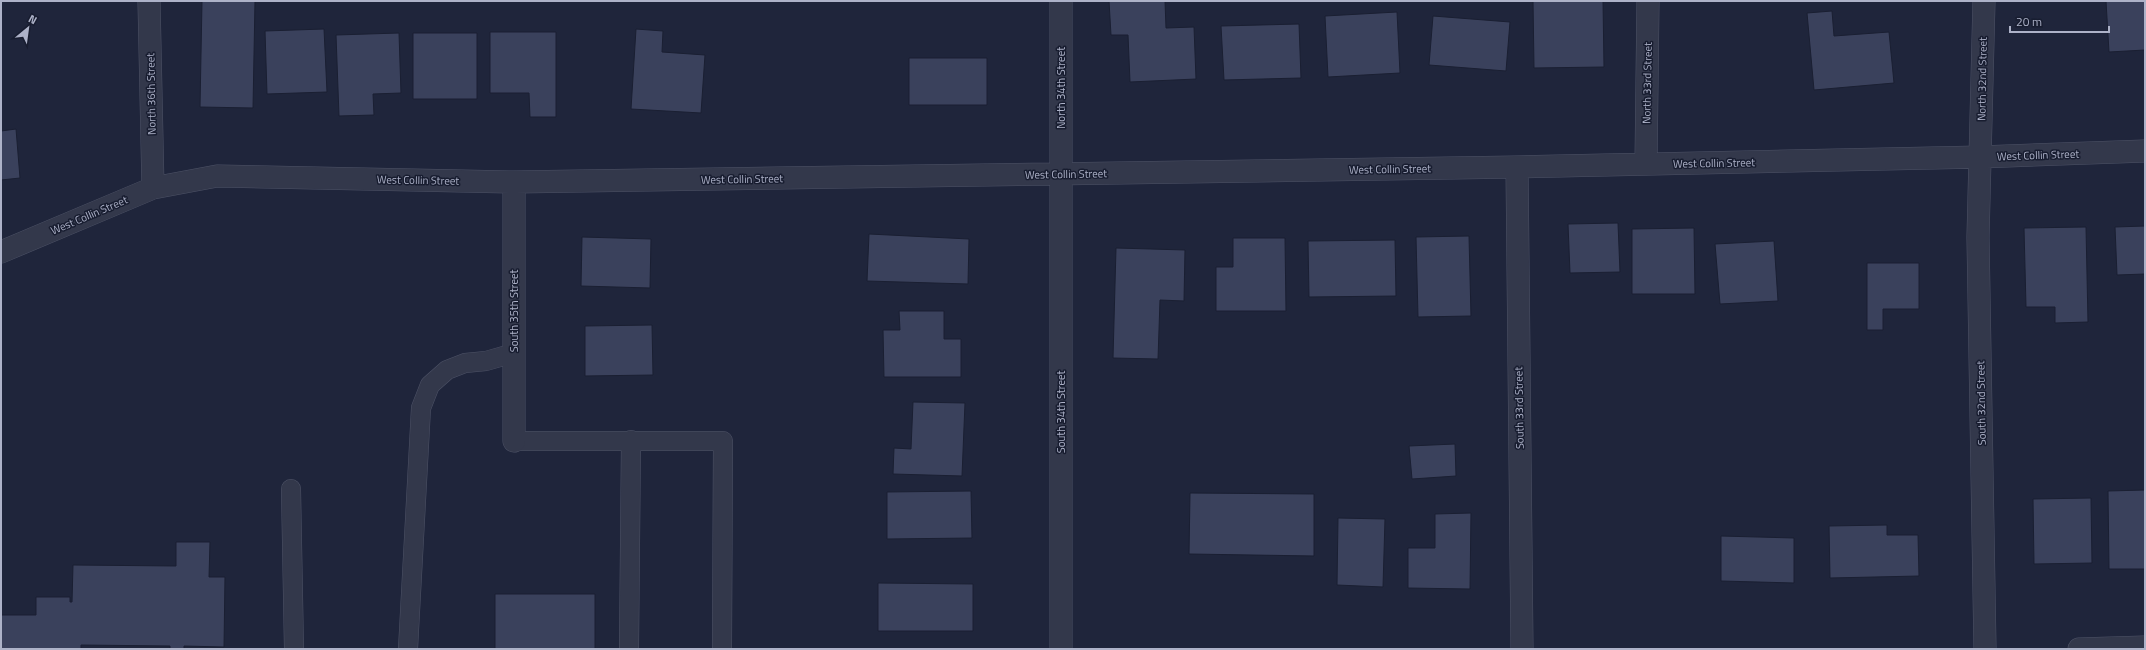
<svg xmlns="http://www.w3.org/2000/svg" width="2146" height="650" viewBox="0 0 2146 650" font-family="'Titillium Web',sans-serif">
<rect width="100%" height="100%" fill="#1f253b"/>
<path fill="#3a415c" stroke="#1a1f32" d="M202 1H255L253 108 200 107Z
M1109 1H1165L1166 28 1194 27 1196 79 1130 82 1128 35H1111Z
M1533 1H1603L1604 67 1534 68Z
M2106 1H2145V50L2109 52Z
M1832 11 1834 36 1889 32 1894 83 1814 90 1807 13Z
M1397 12 1400 73 1328 77 1325 16Z
M1433 16 1510 22 1506 71 1429 65Z
M1299 24 1301 78 1224 80 1221 26Z
M324 29 327 92 267 94 265 31Z
M636 29 663 31 662 52 705 55 701 113 631 109Z
M490 32H556V117H530L529 93H490Z
M399 33 401 93 373 94 374 115 339 116 336 35Z
M413 33H477V99H413Z
M909 58H987V105H909Z
M16 129 20 178 1 180V131Z
M1618 223 1620 272 1570 273 1568 224Z
M2145 226V274L2117 275 2115 227Z
M2086 227 2088 322 2055 323V307H2026L2024 228Z
M1694 228 1695 294H1632V229Z
M869 234 969 239 968 284 867 281Z
M1469 236 1471 316 1418 317 1416 237Z
M582 237 651 239 650 288 581 286Z
M1233 238H1285L1286 311H1216V267H1233Z
M1395 240 1396 296 1309 297 1308 241Z
M1774 241 1778 301 1720 304 1715 244Z
M1116 248 1185 250 1184 301 1160 300 1158 359 1113 358Z
M1867 263H1919V309H1883V330H1867Z
M899 311H944V339H961V377H884L883 330H900Z
M652 325 653 375 585 376V326Z
M913 402 965 403 962 476 893 474 894 448 911 449Z
M1455 444 1456 476 1412 479 1409 446Z
M2145 490V569H2109L2108 491Z
M971 491 972 538 887 539V492Z
M1190 493 1314 494V556L1189 554Z
M2091 498 2092 563 2034 564 2033 499Z
M1471 513 1470 589 1408 588V548H1435V514Z
M1338 518 1385 519 1383 587 1337 585Z
M1887 525V535H1918L1919 576 1830 578 1829 526Z
M1721 536 1794 538V583L1721 581Z
M176 542H210L209 577H225L224 647 184 646V649H170V646L81 645V649H1V615H36V597H70V602H72L73 565 176 566Z
M878 583 973 584V631H878Z
M495 594H595V649H495Z"/>
<g fill="none" stroke-linecap="round" stroke-linejoin="round">
<g stroke="#4d5266" stroke-width="20">
<path id="service" d="M514 441H723L722 649
M291 489 294 649
M408 649 421 408 430 385 447 370 465 363 486 361 514 353
M629 649 631 440"/>
</g>
<g stroke="#4d5266" stroke-width="23">
<path id="minor" d="M149 1 153 188
M1984 1 1978 237 1985 649
M1646 164 1648 1
M1517 167 1522 649
M1 252 153 188 217 176 514 182 1517 167 1980 157 2145 151
M514 441V182
M1061 649V1
M2079 649 2145 647"/>
</g>
<use href="#service" stroke="#33384b" stroke-width="19"/>
<use href="#minor" stroke="#33384b" stroke-width="22"/>
</g>
<g text-anchor="middle" stroke-width="3" stroke-linejoin="round" paint-order="stroke">
<g font-size="11" fill="#adb2c8" stroke="#181d30">
<text transform="translate(1982 79) rotate(-89)" y="4">North 32nd Street</text>
<text transform="translate(1647 83) rotate(-89)" y="4">North 33rd Street</text>
<text transform="translate(1061 88) rotate(-90)" y="4">North 34th Street</text>
<text transform="translate(151 94) rotate(-91)" y="4">North 36th Street</text>
<text transform="translate(2038 155) rotate(-2)" y="4">West Collin Street</text>
<text transform="translate(1714 163) rotate(-1)" y="4">West Collin Street</text>
<text transform="translate(1390 169) rotate(-1)" y="4">West Collin Street</text>
<text transform="translate(1066 174) rotate(-1)" y="4">West Collin Street</text>
<text transform="translate(742 179) rotate(-1)" y="4">West Collin Street</text>
<text transform="translate(418 180) rotate(1)" y="4">West Collin Street</text>
<text transform="translate(89 215) rotate(-23)" y="4">West Collin Street</text>
<text transform="translate(514 311) rotate(-90)" y="4">South 35th Street</text>
<text transform="translate(1981 403) rotate(-91)" y="4">South 32nd Street</text>
<text transform="translate(1519 408) rotate(-91)" y="4">South 33rd Street</text>
<text transform="translate(1061 412) rotate(-90)" y="4">South 34th Street</text>
</g>
</g>
<rect width="2146" height="650" fill="none" stroke="#adb2c8" stroke-width="4"/>
<g transform="translate(28 28) rotate(29)" stroke="#181d30" stroke-width="3" paint-order="stroke">
<path d="M0-3L7 15L0 10L-7 15Z" fill="#adb2c8"/>
<text y="-6" font-size="11" font-weight="bold" text-anchor="middle" fill="#adb2c8">N</text>
</g>
<path d="M2010 26v6h99v-6" fill="none" stroke="#adb2c8" stroke-width="2"/>
<text x="2016" y="26" font-size="12" fill="#adb2c8" stroke="#181d30" stroke-width="3" paint-order="stroke">20 m</text>
</svg>
